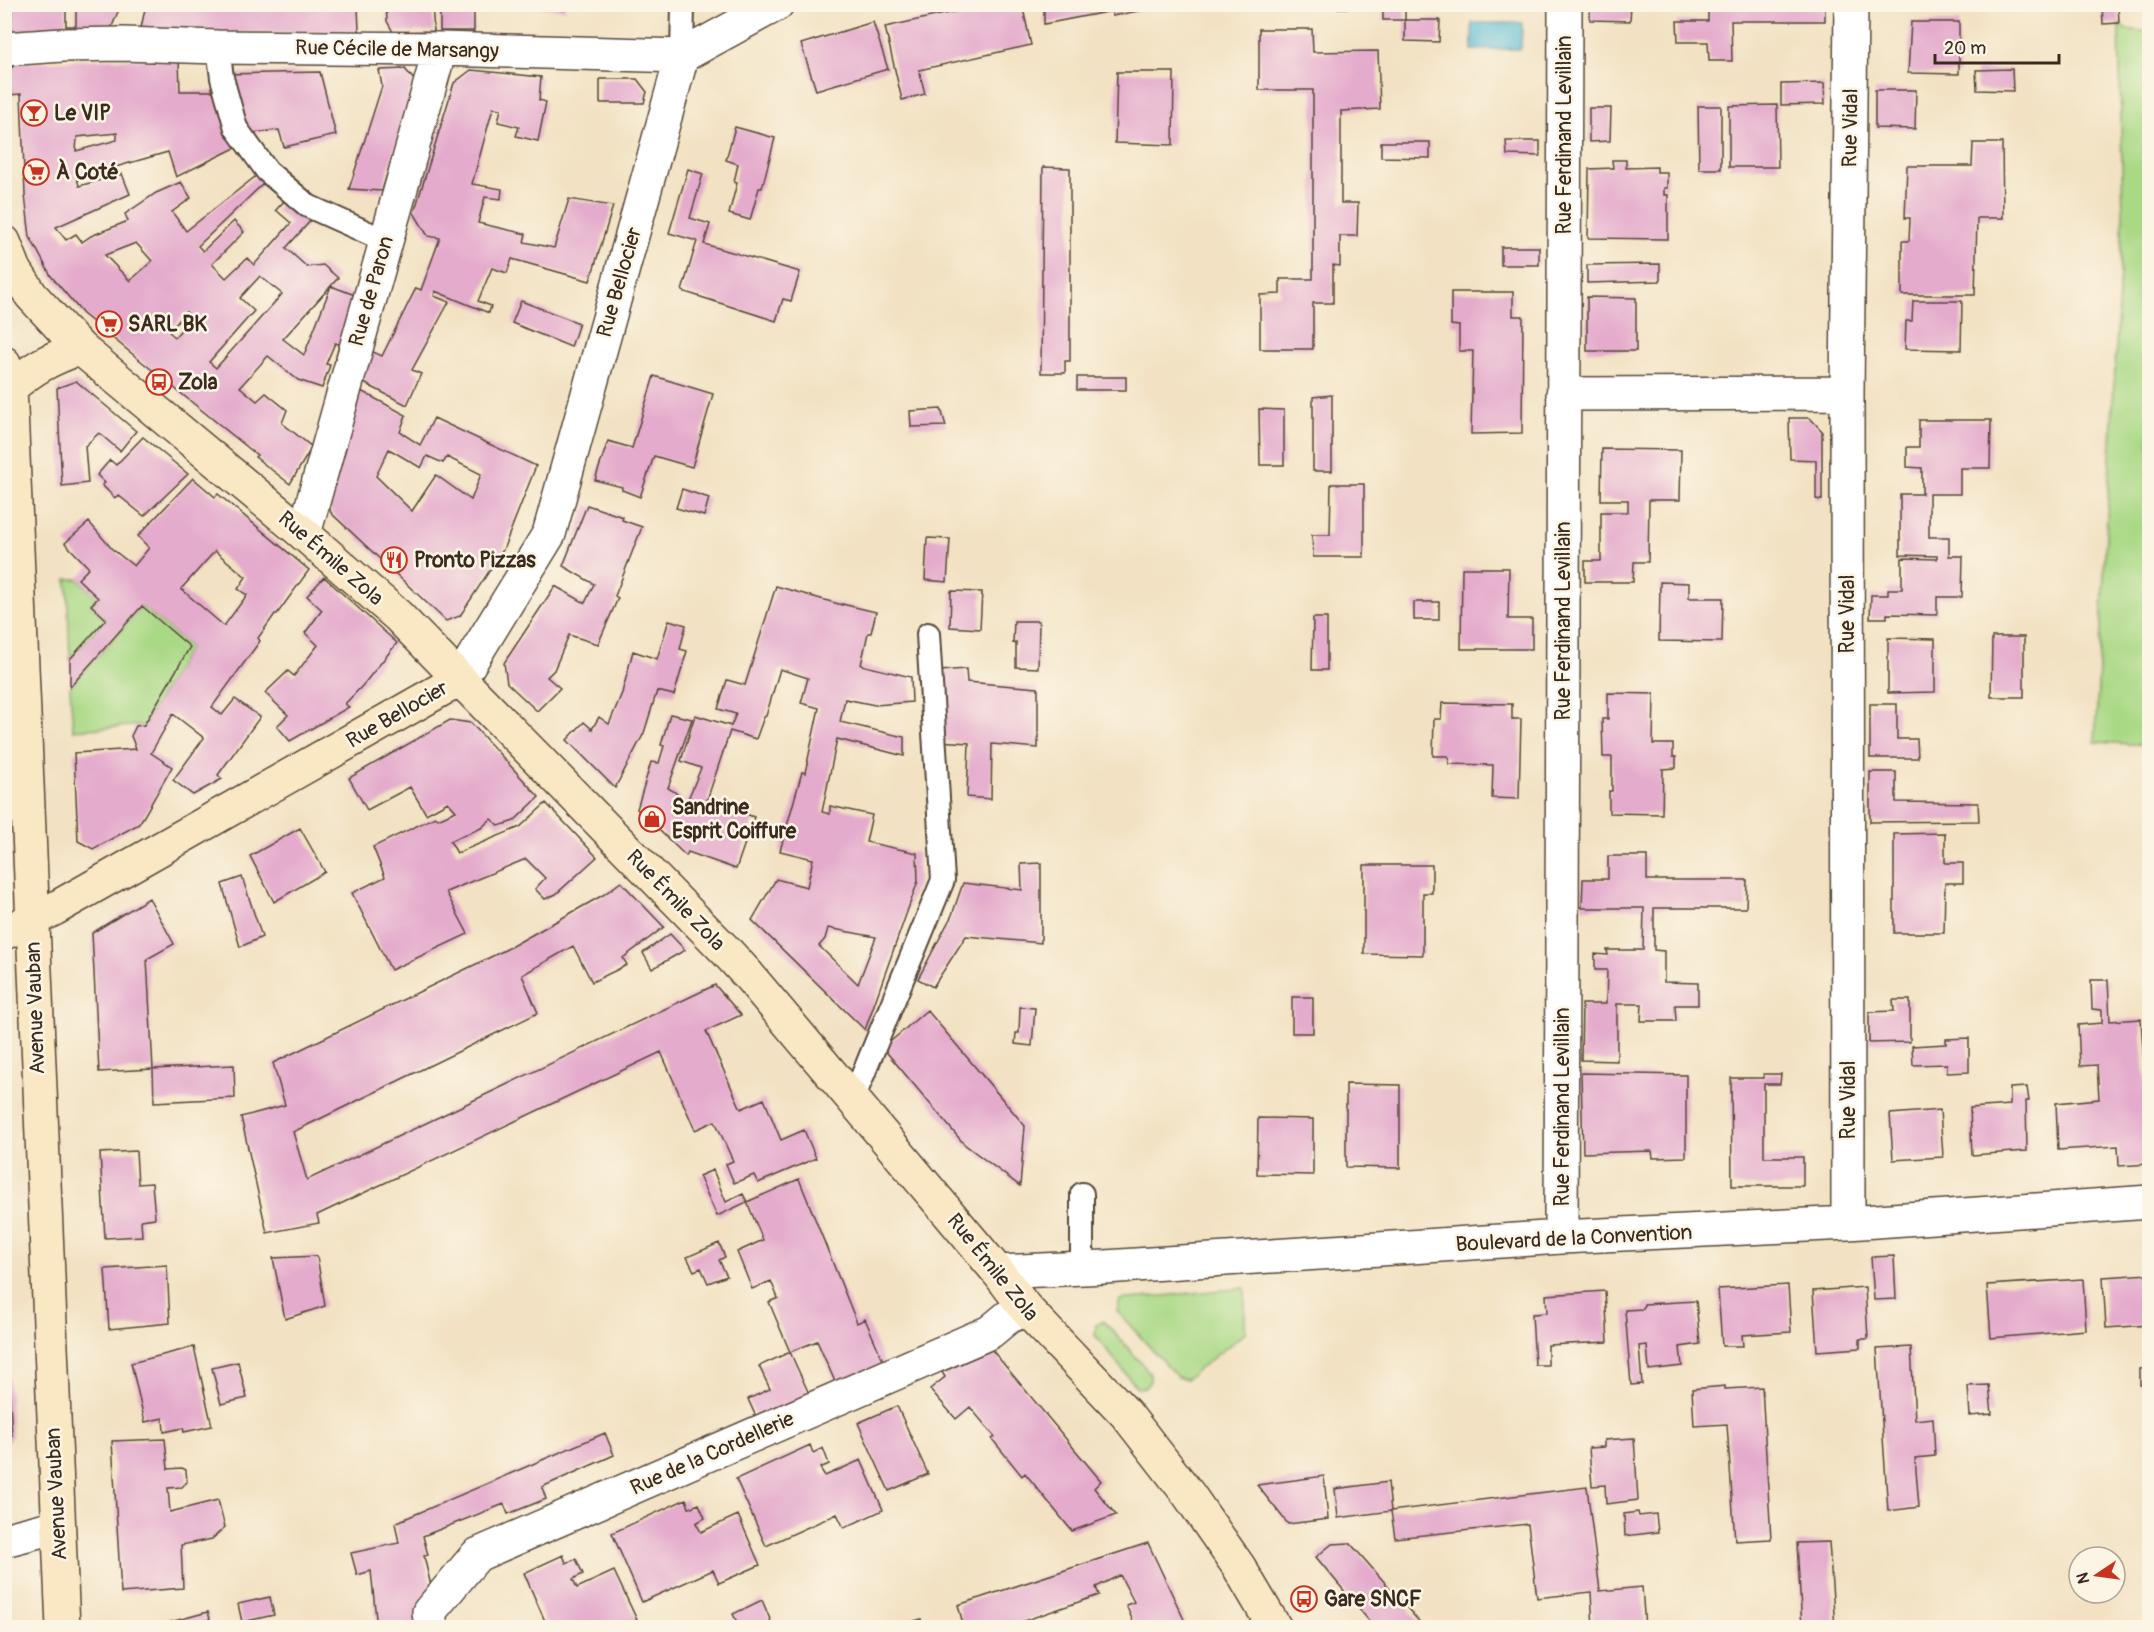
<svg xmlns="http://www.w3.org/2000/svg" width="2154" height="1632" font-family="Pangolin,sans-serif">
<rect width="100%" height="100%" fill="#fcf5e5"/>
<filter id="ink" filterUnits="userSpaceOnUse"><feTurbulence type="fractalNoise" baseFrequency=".0167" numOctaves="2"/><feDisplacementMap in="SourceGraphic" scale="12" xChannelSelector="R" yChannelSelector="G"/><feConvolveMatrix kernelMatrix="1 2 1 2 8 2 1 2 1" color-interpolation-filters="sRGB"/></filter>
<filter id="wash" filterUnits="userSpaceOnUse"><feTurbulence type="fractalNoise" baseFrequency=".008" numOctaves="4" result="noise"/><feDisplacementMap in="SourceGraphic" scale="24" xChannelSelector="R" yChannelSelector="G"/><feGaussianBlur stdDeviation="1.35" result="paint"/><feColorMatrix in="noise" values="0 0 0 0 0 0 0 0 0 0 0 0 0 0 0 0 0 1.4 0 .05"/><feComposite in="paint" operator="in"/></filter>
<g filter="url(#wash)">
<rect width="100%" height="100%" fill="#f2e2c3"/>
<path fill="#aad986" stroke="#728252" stroke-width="1.5" d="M2119,24L2125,29L2150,32L2149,745L2095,742L2123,217Z
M67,579H78L98,598L91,605L106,619L70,659Z
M142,606L190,647L144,725L73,730L70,687Z
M1245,1288V1333L1186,1379L1177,1377L1117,1311L1120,1300Z
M1104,1321L1150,1373V1381L1146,1387L1137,1388L1095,1335L1096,1324Z"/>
<path fill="#55bad3" stroke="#487278" stroke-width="1.5" d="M1472,23H1522L1521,49L1472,50Z"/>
<g id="blocks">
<path fill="#e4abcc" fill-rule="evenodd" d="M12,4H66V26H76V4H121L109,34L11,33Z
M146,4H351V7L358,6L359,32L140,33Z
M386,4H432L434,31L393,32L387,21Z
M440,4H474V31H440Z
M530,4H566L565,10L530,6Z
M990,4H1022L1031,45L919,70L925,94L902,100L885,27Z
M1044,4H1164V6L1112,16V11L1044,24Z
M1313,4H1348L1347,8H1313Z
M1383,4H1405V20H1383Z
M1590,4H1631L1630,21L1590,20Z
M1708,4H1825V21H1731L1732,61H1709L1708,42H1678L1677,21H1708Z
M2102,4H2118L2119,23L2103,24Z
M1405,20H1440L1439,42L1405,41Z
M873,22L888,69L816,90L801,44Z
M1911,22H1959V74L1908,73Z
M1259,29H1312L1313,52L1378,51L1380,109L1341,111V203H1358L1357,236H1340V266L1333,265V303H1313V349H1260V295L1280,294V279H1313V90H1259Z
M112,59L179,61L180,91H222L241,145L176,177L168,152L77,178L79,186L122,174L130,194L56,227L66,240L76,234L82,242L91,236L128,221L125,214L156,193L181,182L191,198L172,212L186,231L260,173L267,180L198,246L203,251L234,221L244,232L212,264L226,278L247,258L254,265L291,223L276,210L287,198L312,219L286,248L307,267L323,265L338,278L283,339L304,355L331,286L360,297L342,345L335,343L326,364L330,365L322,388L298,380L268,356L240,387L257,401L266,393L287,410L282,423L312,447L290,484L255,457L257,455L83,314L51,276L30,237L25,195L21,94L8,95V72L16,63ZM117,133V140L76,151L77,137ZM136,243L152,261L130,281L105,255ZM260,276L282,294L216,368L209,362L254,311L240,298ZM186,312L191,318L175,337L169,332Z
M405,69L415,81L382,191L349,189L382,86L379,70Z
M2012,69L2013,91L1977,90L1976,70Z
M471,70L541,77L539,100L546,102L538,141L516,136L519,127L498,122L501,109L493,108L472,184L502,189L501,199L485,197L478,223L526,234L524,242L554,248L569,199L613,206L590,281L512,259L507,273L492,268L478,301L491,306L489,313L435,291L434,296L449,302L412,370L421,374L407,405L362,382L371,351L382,356L416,288L421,290L440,238L428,236L414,213L454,83Z
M320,72L336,135L284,147L279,130L242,134L225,74Z
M1117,72H1174L1173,145L1115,143Z
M600,79H637L647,92L644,103H600Z
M1824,83L1825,104L1781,105V84Z
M1875,90H1916L1915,129L1875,128Z
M1777,105L1778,167H1729V106Z
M1698,106H1721V169H1699Z
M1589,108H1611L1610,141L1589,142Z
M735,127L775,138L762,188H759L750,220L729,214L737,183L734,182L738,164L726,160Z
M1506,141H1540V156L1507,155Z
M1381,142H1430V158L1381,157Z
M1973,143H2002L2003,218H1977L1975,295H1902V241H1909L1910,218H1905L1907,166H1972Z
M1612,160H1626V168L1657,167V172H1667V188H1664V195H1668V239L1588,238L1589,169L1613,168Z
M1043,167L1070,168V361H1065V373H1041Z
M688,169L703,174L690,218L710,224L704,244L800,272L791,301L783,299L776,321L682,291L697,241L669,233Z
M1501,247H1539V265H1501Z
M1660,264V281L1587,283V265Z
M1451,292H1513V316H1523L1522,433L1471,434L1473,351H1459V326L1451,325Z
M1587,297L1636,298V351H1587Z
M521,301L579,323L571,347L512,323Z
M1913,301H1962L1961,350L1905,349L1906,321H1912Z
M654,376L713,394L692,467L654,456L640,497L622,490V487L595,480L608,441L632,448Z
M1077,377H1126V390H1077Z
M76,381L136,431L120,451L99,433L85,446L88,483L62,486L57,388Z
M359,390L406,415L400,432L420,445L434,418L536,466L503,550L460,616L446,621L331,513L326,494ZM389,449L421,468L427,456L443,463L447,457L481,474L471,500L436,475L412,511L376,476Z
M1332,395V471H1313V397Z
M941,409L946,426L911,427L910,411Z
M1259,409L1284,410V465H1260Z
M1789,418H1810L1822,431V500L1816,499V460L1790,459Z
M1919,420H1991L1990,468H1960V494H1929V537H1949V556H1963L1962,597H1937V615L1887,614V618H1870L1871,595H1888V589H1902V558L1937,559V556L1900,555V494H1922V468L1907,467V447H1919Z
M143,437L188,474L144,516L118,495L115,498L102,485L105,483L97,475L110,460L116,465Z
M1602,449L1681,450L1680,500H1649L1648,562H1634L1633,582H1585V561H1601V512H1628V500H1601Z
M193,478L215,497L218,494L309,570L277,614H275L258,638L260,641L212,707L222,715L235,699L260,717L218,775L222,779L193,795L173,780L204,738L173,714L151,753L172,767L144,816L139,824L93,849L78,841L74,753L136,749L131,736L136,726L144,725L190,647L142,606L70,687V659L106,619L91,605L98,598L78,579L89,568L65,543L89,522L112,549L134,566L149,548L138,536ZM215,551L246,577L238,589L247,595L224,626L181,589Z
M1331,484H1364V557H1313L1312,535H1330Z
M682,489L709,498L704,516L676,508Z
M587,505L623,517L622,520L642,527L615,596L618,598L598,644L569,635L554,670L547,677L560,688L537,711L507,683L504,663L555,586L585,603L594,584L563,566Z
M927,538L950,539L947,582L925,580Z
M1462,568H1509L1508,619H1532V649H1461Z
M324,577L397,643L363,685L345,704L349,707L290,741L277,726L288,715L265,693L288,671L294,676L318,645L305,633L322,610L307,596Z
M1660,582L1689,583V598H1723L1722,642L1659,641Z
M776,586L842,605V604L876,612L871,633H868L861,665L911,677L912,702L875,705L845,699L840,722L904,737V756L837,739L822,812L830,814V806L872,815L866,842L917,853L918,881L865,1030L752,920L776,879L807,887L813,859L780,851L802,772L805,773L819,708L801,703L808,678L780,669L766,716L764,717L756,739L730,731L707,800L754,817L736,869L688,852L686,856L637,809L651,762L659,763L664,746L661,745L670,714L692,719L668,788L675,792L686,804L701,768L681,761L695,715L731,726L736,714L718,709L727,680L745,685ZM828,928L876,937L858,984L819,946L825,939Z
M951,591L982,592L980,629L950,627Z
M1414,602H1439V620H1414Z
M1313,618H1327V670H1312Z
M669,620L686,625L680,649L687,651L674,695L657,691L644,733L615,788L567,740L584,722L592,729L599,717L609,724L622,693L633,651L657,659Z
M1014,621H1039L1038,668L1016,667V642L1013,643Z
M1992,637H2024V697H1991Z
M1888,638L1935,639V692L1888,693Z
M966,669L967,682L1038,688V748L992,744L991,799L967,797L969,743L938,741L940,671Z
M1608,693L1654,694L1653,744H1673V757H1676V768L1663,769L1662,814L1609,813V791H1612V757H1603L1602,719H1608Z
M1442,703L1512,704V719H1521L1519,799L1492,798L1493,765L1449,764L1448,756H1433L1434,719H1441Z
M1870,704H1897V739H1917L1918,758H1870Z
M450,720L471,723L539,797L514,821L499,826L491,819L481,828L450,841L457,853L520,827L546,803L597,857L556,894L545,899L535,889L545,878L526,859L446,892L468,934L391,970L352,893L385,877L373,847L435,817L438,819L456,811L448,802L426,814L410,787L367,810L349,778Z
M1870,772H1896V802L1978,803L1979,821L1870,822Z
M300,828L325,872L274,902L250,856Z
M1945,833V863H1963V883H1945L1944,933H1894V834Z
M1608,856H1647V880H1747L1746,908H1654V950L1664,951V982L1698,983V1005H1675L1676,1021H1641L1642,1004H1617V1061L1581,1060L1582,1004H1606L1607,970H1595V954L1608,955L1607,950H1643L1644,908H1582L1583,879H1608Z
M1041,863V943L966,936L933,987L918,979L952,915L963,883L1022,890L1021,864Z
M1364,865H1432V893H1423V955L1364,954Z
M242,877L262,937L240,947L222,884Z
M621,882L664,927L623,958L627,965L592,982L573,946L522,975L538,1013L293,1132L307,1180L715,985L741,1015L706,1031L741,1109L764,1099L781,1140L804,1130L816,1158L758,1183L754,1175L734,1183L726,1164L733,1161L715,1121L695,1130L661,1052L317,1215L319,1223L267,1233L241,1117L285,1105L273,1063L505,950L603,895Z
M149,898L174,944L147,959L153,1069L99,1072L92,933Z
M670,934L685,950L652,969L643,953Z
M2091,980H2108L2110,1021L2141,1019L2148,1126H2150V1164L2119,1166L2118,1146L2058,1150L2056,1103L2099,1099L2097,1065L2080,1066L2078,1025L2102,1023V1010L2092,1009Z
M1292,997H1313V1033H1292Z
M1893,1000H1910V1042L1869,1043V1012L1894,1011Z
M1020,1007L1035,1008L1032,1046L1015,1044L1016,1033H1019Z
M927,1010L1025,1126L1020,1186L964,1144L883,1048Z
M1969,1038V1072L1947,1073V1064L1913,1065L1912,1046L1946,1044V1039Z
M234,1065L235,1098L154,1102L153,1069Z
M1581,1073L1686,1075V1157L1653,1158L1652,1151L1583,1153Z
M1764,1074H1781L1780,1084H1764V1157H1803V1186H1732L1731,1078H1764Z
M1346,1084L1400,1085V1168L1346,1167Z
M2027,1087L2029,1101H2026L2027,1151L1972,1155L1970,1108L2010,1105V1088Z
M1940,1110L1943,1157L1893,1160L1890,1114Z
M1258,1118L1313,1119V1175L1257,1174Z
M136,1151L138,1184L152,1183L155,1218L141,1220L142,1236L105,1238L100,1153Z
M713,1170L726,1202L743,1194L747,1202L717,1216L699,1176Z
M799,1179L857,1323L865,1319L885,1365L837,1386L817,1341L790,1352L769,1302L778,1298L771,1281L752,1289L737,1252L763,1240L747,1202Z
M719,1243L725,1257L719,1260L727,1276L708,1283L701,1268L694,1271L687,1257Z
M317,1256L325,1306L285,1319L273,1258Z
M1894,1256L1896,1299L1874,1300L1871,1257Z
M167,1265L170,1323L109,1329L105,1269Z
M2150,1274V1325L2106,1328L2103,1277Z
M2083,1279L2086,1330L1991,1338L1987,1285Z
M1788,1285L1791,1332L1742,1335L1743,1346H1722L1718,1289Z
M1865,1287L1868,1339H1860V1348L1817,1351L1813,1291Z
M1605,1291L1608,1342L1548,1345V1365H1535L1532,1314L1547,1313L1546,1295Z
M1696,1301L1700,1344L1680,1347L1682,1366L1649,1370L1647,1345L1639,1346L1642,1384L1631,1385L1625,1310L1643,1309L1644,1304Z
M194,1347L212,1426L184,1432L183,1428L164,1432L163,1418L145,1422L131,1363Z
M1911,1347L1915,1420L1933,1418L1935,1456L1915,1458L1919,1507L1888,1511L1877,1349Z
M992,1350L1101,1481L1094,1488L1116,1515L1072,1531L1025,1473L1022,1476L992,1439L995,1437L970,1407L956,1419L930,1389L945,1377L942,1372Z
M790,1352L811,1398L758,1421L748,1399L770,1389L759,1366Z
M238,1362L247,1398L221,1404L212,1368Z
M8,1367L12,1436L4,1446V1368Z
M2150,1368V1385H2140V1369Z
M1989,1385L1992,1414L1970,1416L1968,1386Z
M1725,1386V1389L1762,1387L1771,1539L1735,1541L1727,1424L1694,1426L1692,1389Z
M897,1406L928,1474L889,1491L858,1423Z
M605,1433L614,1455L542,1487L546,1499L508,1514L504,1504L423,1536L428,1555L424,1556L431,1586L420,1628H377L371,1571L357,1575L351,1553L399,1543L395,1523Z
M1634,1438L1638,1500L1606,1504L1605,1485L1592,1486L1589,1448L1604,1447V1440Z
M165,1439L168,1469L182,1468L186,1470L187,1482L182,1487L168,1488L170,1512L218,1500L225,1527L212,1539L181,1545L183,1588L121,1593L112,1441Z
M810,1445L813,1453L823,1448L829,1464L820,1468L825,1476L861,1460L883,1510L844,1528L837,1514L766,1546L736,1479Z
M1324,1476L1328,1519L1288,1524L1257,1485Z
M1388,1482L1391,1511L1587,1487L1600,1591L1642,1587L1645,1628H1593L1591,1592L1537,1598L1528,1524L1395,1538L1391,1511L1338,1518L1335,1489Z
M686,1499L689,1508L699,1504L705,1518L696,1523L701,1532L738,1515L760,1565L719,1583L713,1570L642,1602L612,1533Z
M1638,1512L1639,1516L1656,1514L1658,1532L1625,1536L1624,1514Z
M1829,1542L1835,1628H1802L1797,1543Z
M1148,1543L1188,1628H1136L1126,1605L1134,1602L1120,1575L1096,1587L1099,1595L1003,1628H964L958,1605Z
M1350,1543L1416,1618L1425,1628H1375L1316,1557L1332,1544Z
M563,1555L566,1563L576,1559L583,1574L573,1579L577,1588L614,1571L637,1620L620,1628H591L590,1625L585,1628H548L524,1573Z
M270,1597L274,1615L242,1622L238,1604Z
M762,1600L772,1624L765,1628H740L733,1614Z
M208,1612L210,1619L202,1621L204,1628H148Z
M921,1619L923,1628H895V1627Z"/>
</g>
</g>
<g filter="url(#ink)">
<use href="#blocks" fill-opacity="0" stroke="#564637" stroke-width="1.5"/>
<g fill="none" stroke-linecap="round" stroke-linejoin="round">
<g stroke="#564637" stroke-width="26">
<path id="lane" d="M218,47L222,78L236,128L267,171L308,206L386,241
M682,56L683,4
M853,1099L943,880L928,634
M1082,1194V1268"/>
</g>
<g stroke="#564637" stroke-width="36">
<path id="street" d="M4,49L62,45L122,44L218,47L440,49L682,56L777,4
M1563,394L1847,393
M304,534L440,49
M460,679L549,534L682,56
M1848,1223L1847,393L1851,4
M1561,1237L1565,4
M998,1272L1105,1267L1561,1237L1848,1223L2150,1202
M4,1540L58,1526
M431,1628L429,1612L477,1555L990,1332L1008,1317L1026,1309"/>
</g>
<g stroke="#564637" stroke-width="36">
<path id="secondary" d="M4,242L15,270L31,295L80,348L304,534L398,616L728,953L749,976L998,1272L1026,1309L1126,1414L1189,1495L1239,1567L1275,1628
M4,363L10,388L11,409L63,1628
M10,388C34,367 50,359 80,348
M4,933L54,909L460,679"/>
</g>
<use href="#lane" stroke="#fff" stroke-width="22"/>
<use href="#street" stroke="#fff" stroke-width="33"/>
<use href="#secondary" stroke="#fae7c3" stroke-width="33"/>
</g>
</g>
<defs>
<g id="bar-ring" transform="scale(1.35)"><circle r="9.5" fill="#fcf5e5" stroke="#c8321e" stroke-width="1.5"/><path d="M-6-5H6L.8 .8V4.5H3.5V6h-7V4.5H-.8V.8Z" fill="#c8321e"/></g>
<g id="supermarket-ring" transform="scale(1.35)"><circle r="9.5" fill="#fcf5e5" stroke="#c8321e" stroke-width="1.5"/><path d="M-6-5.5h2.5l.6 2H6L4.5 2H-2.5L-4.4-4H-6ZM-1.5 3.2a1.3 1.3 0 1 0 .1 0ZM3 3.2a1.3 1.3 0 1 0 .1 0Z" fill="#c8321e"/></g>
<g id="bus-ring" transform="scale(1.35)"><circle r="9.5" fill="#fcf5e5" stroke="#c8321e" stroke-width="1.5"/><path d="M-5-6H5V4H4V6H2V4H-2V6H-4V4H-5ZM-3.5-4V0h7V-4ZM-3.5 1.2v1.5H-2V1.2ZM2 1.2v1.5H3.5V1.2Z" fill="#c8321e"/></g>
<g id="restaurant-ring" transform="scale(1.35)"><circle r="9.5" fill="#fcf5e5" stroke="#c8321e" stroke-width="1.5"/><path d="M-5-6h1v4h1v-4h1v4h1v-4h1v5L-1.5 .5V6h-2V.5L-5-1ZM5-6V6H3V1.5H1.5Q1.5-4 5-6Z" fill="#c8321e"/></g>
<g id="shop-ring" transform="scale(1.35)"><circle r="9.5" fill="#fcf5e5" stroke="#c8321e" stroke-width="1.5"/><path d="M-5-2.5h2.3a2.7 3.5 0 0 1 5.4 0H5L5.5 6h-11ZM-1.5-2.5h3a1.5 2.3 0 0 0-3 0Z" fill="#c8321e"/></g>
</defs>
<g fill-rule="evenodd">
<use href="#bar-ring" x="34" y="113"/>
<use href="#supermarket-ring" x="36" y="172"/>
<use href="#supermarket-ring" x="109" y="324"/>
<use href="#bus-ring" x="159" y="382"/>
<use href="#restaurant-ring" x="394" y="560"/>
<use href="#shop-ring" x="652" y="819"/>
<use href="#bus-ring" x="1304" y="1599"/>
</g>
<g text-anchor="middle" stroke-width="5" stroke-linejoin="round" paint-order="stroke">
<g font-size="21" fill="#3b2a1e" stroke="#fcf5e5">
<text transform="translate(397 49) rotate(1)" y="7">Rue Cécile de Marsangy</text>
<text transform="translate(1850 128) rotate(-89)" y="7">Rue Vidal</text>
<text transform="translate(1564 135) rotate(-90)" y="7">Rue Ferdinand Levillain</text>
<text transform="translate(619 282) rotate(-74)" y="7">Rue Bellocier</text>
<text transform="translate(371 291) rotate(-74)" y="7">Rue de Paron</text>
<text transform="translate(331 558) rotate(41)" y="7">Rue Émile Zola</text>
<text transform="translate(1847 614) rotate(-90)" y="7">Rue Vidal</text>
<text transform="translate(1563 621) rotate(-90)" y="7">Rue Ferdinand Levillain</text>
<text transform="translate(397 714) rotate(-30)" y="7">Rue Bellocier</text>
<text transform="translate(676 900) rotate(46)" y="7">Rue Émile Zola</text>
<text transform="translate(35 1008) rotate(-92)" y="7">Avenue Vauban</text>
<text transform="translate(1848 1100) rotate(-90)" y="7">Rue Vidal</text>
<text transform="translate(1562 1107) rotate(-90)" y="7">Rue Ferdinand Levillain</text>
<text transform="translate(1574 1238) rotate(-3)" y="7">Boulevard de la Convention</text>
<text transform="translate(993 1267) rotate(51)" y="7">Rue Émile Zola</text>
<text transform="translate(712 1453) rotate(-24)" y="7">Rue de la Cordellerie</text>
<text transform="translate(56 1494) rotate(-93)" y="7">Avenue Vauban</text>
</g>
<g font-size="21" font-weight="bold" fill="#3b2a1e" stroke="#fcf5e5" text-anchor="start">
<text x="54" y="120">Le VIP</text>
<text x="56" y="179">À Coté</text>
<text x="128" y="331">SARL BK</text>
<text x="178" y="389">Zola</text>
<text x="414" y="567">Pronto Pizzas</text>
<text x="672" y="814">Sandrine<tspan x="672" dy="24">Esprit Coiffure</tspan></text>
<text x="1324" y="1606">Gare SNCF</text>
</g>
</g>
<rect width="2154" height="1632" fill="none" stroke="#fcf5e5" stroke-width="24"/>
<g transform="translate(2097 1575) rotate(257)"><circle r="28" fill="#fcf5e5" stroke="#afa495" stroke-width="1.5"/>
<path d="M0-4.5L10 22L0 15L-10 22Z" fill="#c8321e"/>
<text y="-9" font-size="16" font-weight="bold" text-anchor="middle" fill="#3b2a1e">N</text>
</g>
<path d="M1935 54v9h124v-9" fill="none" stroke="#3b2a1e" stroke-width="3"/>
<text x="1944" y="54" font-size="18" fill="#3b2a1e" stroke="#fcf5e5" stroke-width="4.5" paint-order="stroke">20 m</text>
</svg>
